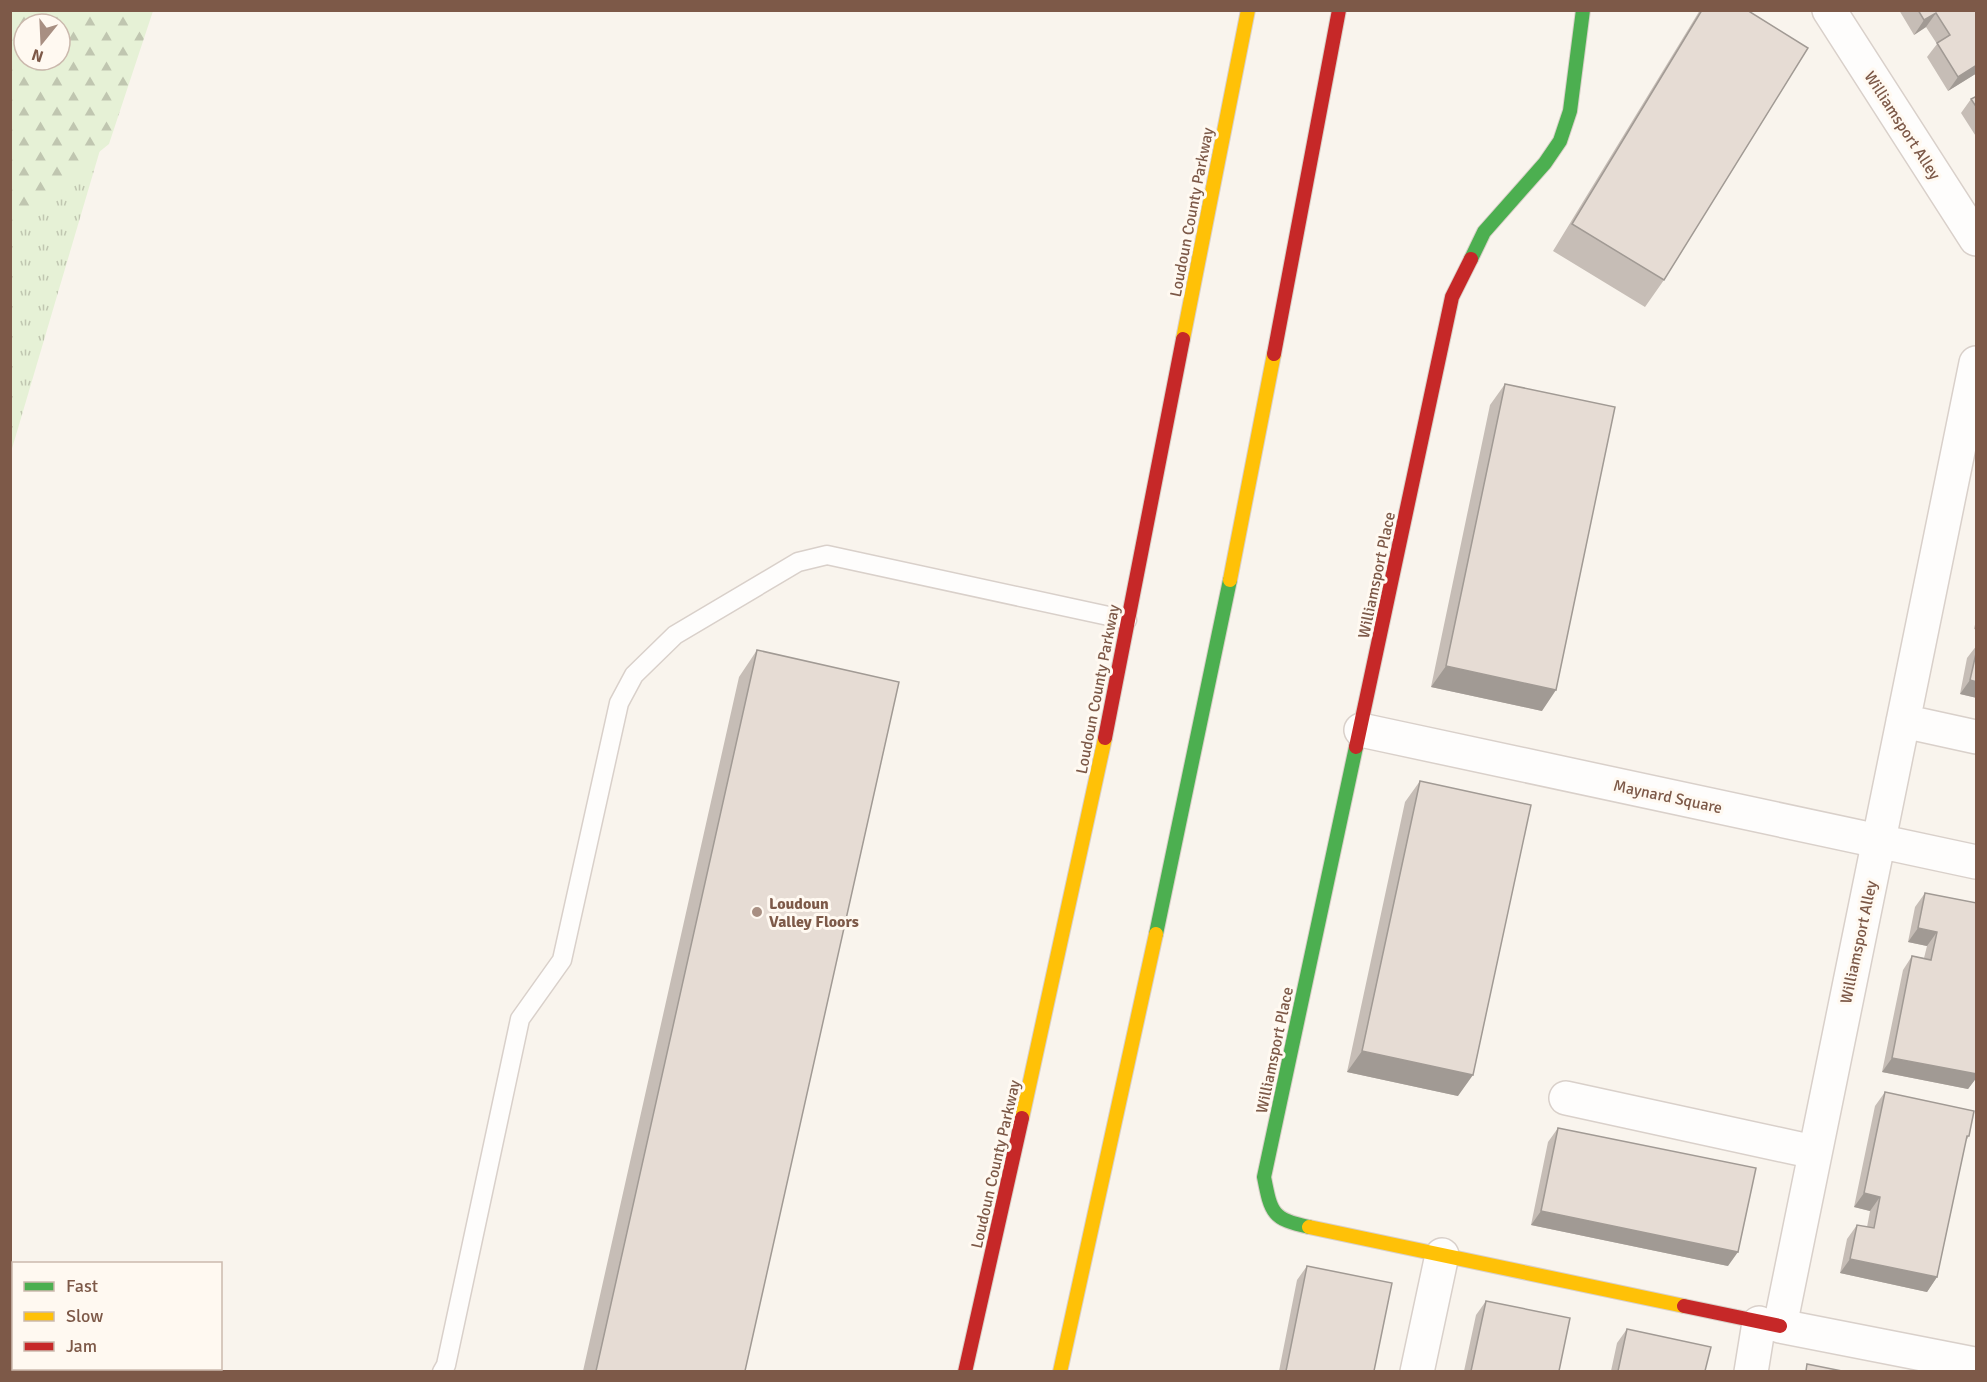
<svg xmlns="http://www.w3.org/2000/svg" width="1987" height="1382" font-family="Signika,sans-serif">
<defs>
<pattern id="grass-tufts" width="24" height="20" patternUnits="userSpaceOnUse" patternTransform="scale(1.5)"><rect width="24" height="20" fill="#e6f1d6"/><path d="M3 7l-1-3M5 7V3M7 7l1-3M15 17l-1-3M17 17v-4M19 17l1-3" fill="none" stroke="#c0c6b0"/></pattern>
<pattern id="forest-firs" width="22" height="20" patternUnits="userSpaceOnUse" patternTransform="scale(1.5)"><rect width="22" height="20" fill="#e6f1d6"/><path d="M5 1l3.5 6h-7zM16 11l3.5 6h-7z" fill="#c0c6b0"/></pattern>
</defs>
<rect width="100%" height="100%" fill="#f9f4ed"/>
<path fill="url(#grass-tufts)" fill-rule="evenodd" d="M11,11H141L11,452ZM24,24H60V60H24Z"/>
<path fill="url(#forest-firs)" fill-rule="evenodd" d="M11,10L153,11L109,144L11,223ZM24,24H60V60H24Z"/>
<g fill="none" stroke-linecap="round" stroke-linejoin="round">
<g stroke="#d9d0ca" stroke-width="21">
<path id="lane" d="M442,1372L446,1365L520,1019L562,960L619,703L634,675L675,635L798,562L827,555L1127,620"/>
</g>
<g stroke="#d9d0ca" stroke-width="36">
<path id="street" d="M1829,10L1976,239
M1903,721L1976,737
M1361,730L1976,862
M1566,1098L1814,1152
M1974,1364L1780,1326L1976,363
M1417,1372L1442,1255
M1751,1372L1759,1323"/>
</g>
<g stroke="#d9d0c9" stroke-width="16">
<path id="fast" d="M1471,259L1484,232L1545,163L1560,141L1570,111L1583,10
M1156,934L1230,580
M1309,1227C1272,1219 1271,1213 1264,1177L1356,747"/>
</g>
<g stroke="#d9d0c9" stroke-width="16">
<path id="slow" d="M1183,339L1248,10
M1230,580L1274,354
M1022,1118L1105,738
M1309,1227L1684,1306
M1060,1372L1156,934"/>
</g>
<g stroke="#d9d0c9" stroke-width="16">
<path id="jam" d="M1274,354L1339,10
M1105,738L1183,339
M1356,747L1452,297L1471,259
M1684,1306L1780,1326
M965,1372L1022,1118"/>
</g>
<use href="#lane" stroke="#fefdfc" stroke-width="18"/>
<use href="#street" stroke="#fefdfc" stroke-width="33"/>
<use href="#fast" stroke="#4caf50" stroke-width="14"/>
<use href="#slow" stroke="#ffc107" stroke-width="14"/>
<use href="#jam" stroke="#c62828" stroke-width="14"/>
</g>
<path fill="#c6bdb6" d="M1700,10H1747L1664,280L1645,307L1553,251Z
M1899,10H1977V73L1948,91L1927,57L1937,44L1926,27L1914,35Z
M1977,96V138L1961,113L1971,99Z
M1505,384L1542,711L1431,687L1490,405Z
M1977,616V630L1974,629Z
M1977,645V698L1960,694L1967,658Z
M757,650L745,1371H583L739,677Z
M1420,781L1458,1096L1347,1072L1405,802Z
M1925,893L1977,903V1077L1968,1089L1882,1072L1903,970L1912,956L1924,958L1927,946L1908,942L1915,907Z
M1885,1092L1969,1136L1966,1141L1937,1277L1927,1292L1840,1273L1847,1239L1857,1225L1867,1227L1870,1211L1854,1207L1875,1106Z
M1558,1128L1728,1266L1531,1225L1548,1142Z
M1307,1266L1374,1371H1279L1297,1280Z
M1486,1301L1559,1371H1464L1476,1315Z
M1627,1329L1705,1371H1611L1617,1343Z"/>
<path fill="#a19a94" d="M1936,13L1926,27L1914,35L1924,20Z
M1977,65V73L1948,91L1958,77Z
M1446,666L1556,690L1542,711L1431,687Z
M1970,680L1977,682V698L1960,694Z
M1918,928L1937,932L1927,946L1908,942Z
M1362,1051L1473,1075L1458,1096L1347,1072Z
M1892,1058L1977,1074V1077L1968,1089L1882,1072Z
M1864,1193L1880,1197L1870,1211L1854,1207Z
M1541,1211L1738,1252L1728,1266L1531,1225Z
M1850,1259L1937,1277L1927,1292L1840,1273Z"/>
<path fill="#e6dcd4" stroke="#a19a94" stroke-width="1.5" d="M1702,10H1747L1808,48L1664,280L1572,224Z
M1918,10H1977V65L1958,77L1937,43L1950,35L1936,13L1924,20Z
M1977,96V108L1971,99Z
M1505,384L1615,407L1556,690L1446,666Z
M1977,649V682L1970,680Z
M757,650L899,682L745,1371H596Z
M1420,781L1531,805L1473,1075L1362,1051Z
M1925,893L1977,903V1074L1892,1058L1912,956L1931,960L1937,932L1918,928Z
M1885,1092L1974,1111L1969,1136H1967L1937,1277L1850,1259L1857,1225L1874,1228L1880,1197L1864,1193Z
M1558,1128L1756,1168L1738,1252L1541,1211Z
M1307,1266L1392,1283L1374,1371H1286Z
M1486,1301L1570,1318L1559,1371H1471Z
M1627,1329L1711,1347L1705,1371H1618Z
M1807,1364L1842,1371H1806Z"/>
<circle fill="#a88f82" stroke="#fff9f1" stroke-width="2" cx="757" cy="912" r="6"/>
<g text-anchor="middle" stroke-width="6" stroke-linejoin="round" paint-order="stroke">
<g font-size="16" fill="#7d5948" stroke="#fff9f1">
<text transform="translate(1903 125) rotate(57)" y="6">Williamsport Alley</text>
<text transform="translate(1191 212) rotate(-79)" y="6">Loudoun County Parkway</text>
<text transform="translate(1376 575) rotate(-78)" y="6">Williamsport Place</text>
<text transform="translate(1097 689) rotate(-79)" y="6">Loudoun County Parkway</text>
<text transform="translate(1668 796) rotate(12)" y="6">Maynard Square</text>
<text transform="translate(1858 942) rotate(-78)" y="6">Williamsport Alley</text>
<text transform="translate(1274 1050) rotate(-78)" y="6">Williamsport Place</text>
<text transform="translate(995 1164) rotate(-77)" y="6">Loudoun County Parkway</text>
</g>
<g font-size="16" font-weight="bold" fill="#7d5948" stroke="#fff9f1" text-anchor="start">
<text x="769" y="909">Loudoun<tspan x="769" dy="18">Valley Floors</tspan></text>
</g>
</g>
<rect width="1987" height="1382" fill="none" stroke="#7d5948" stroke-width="24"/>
<rect x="12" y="1262" width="210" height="108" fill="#fff9f1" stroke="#cbb9ad" stroke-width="1.5"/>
<rect x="24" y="1282" width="30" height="9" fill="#4caf50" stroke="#cbb9ad" stroke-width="1.5"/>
<text x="66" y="1292" font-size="18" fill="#7d5948">Fast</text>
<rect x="24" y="1312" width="30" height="9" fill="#ffc107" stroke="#cbb9ad" stroke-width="1.5"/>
<text x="66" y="1322" font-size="18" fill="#7d5948">Slow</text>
<rect x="24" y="1342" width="30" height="9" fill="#c62828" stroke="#cbb9ad" stroke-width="1.5"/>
<text x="66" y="1352" font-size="18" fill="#7d5948">Jam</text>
<g transform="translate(42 42) rotate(198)"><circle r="28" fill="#fff9f1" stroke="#cbb9ad" stroke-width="1.5"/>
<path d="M0-4.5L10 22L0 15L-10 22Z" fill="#a88f82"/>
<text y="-9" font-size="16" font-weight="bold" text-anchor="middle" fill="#7d5948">N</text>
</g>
</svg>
